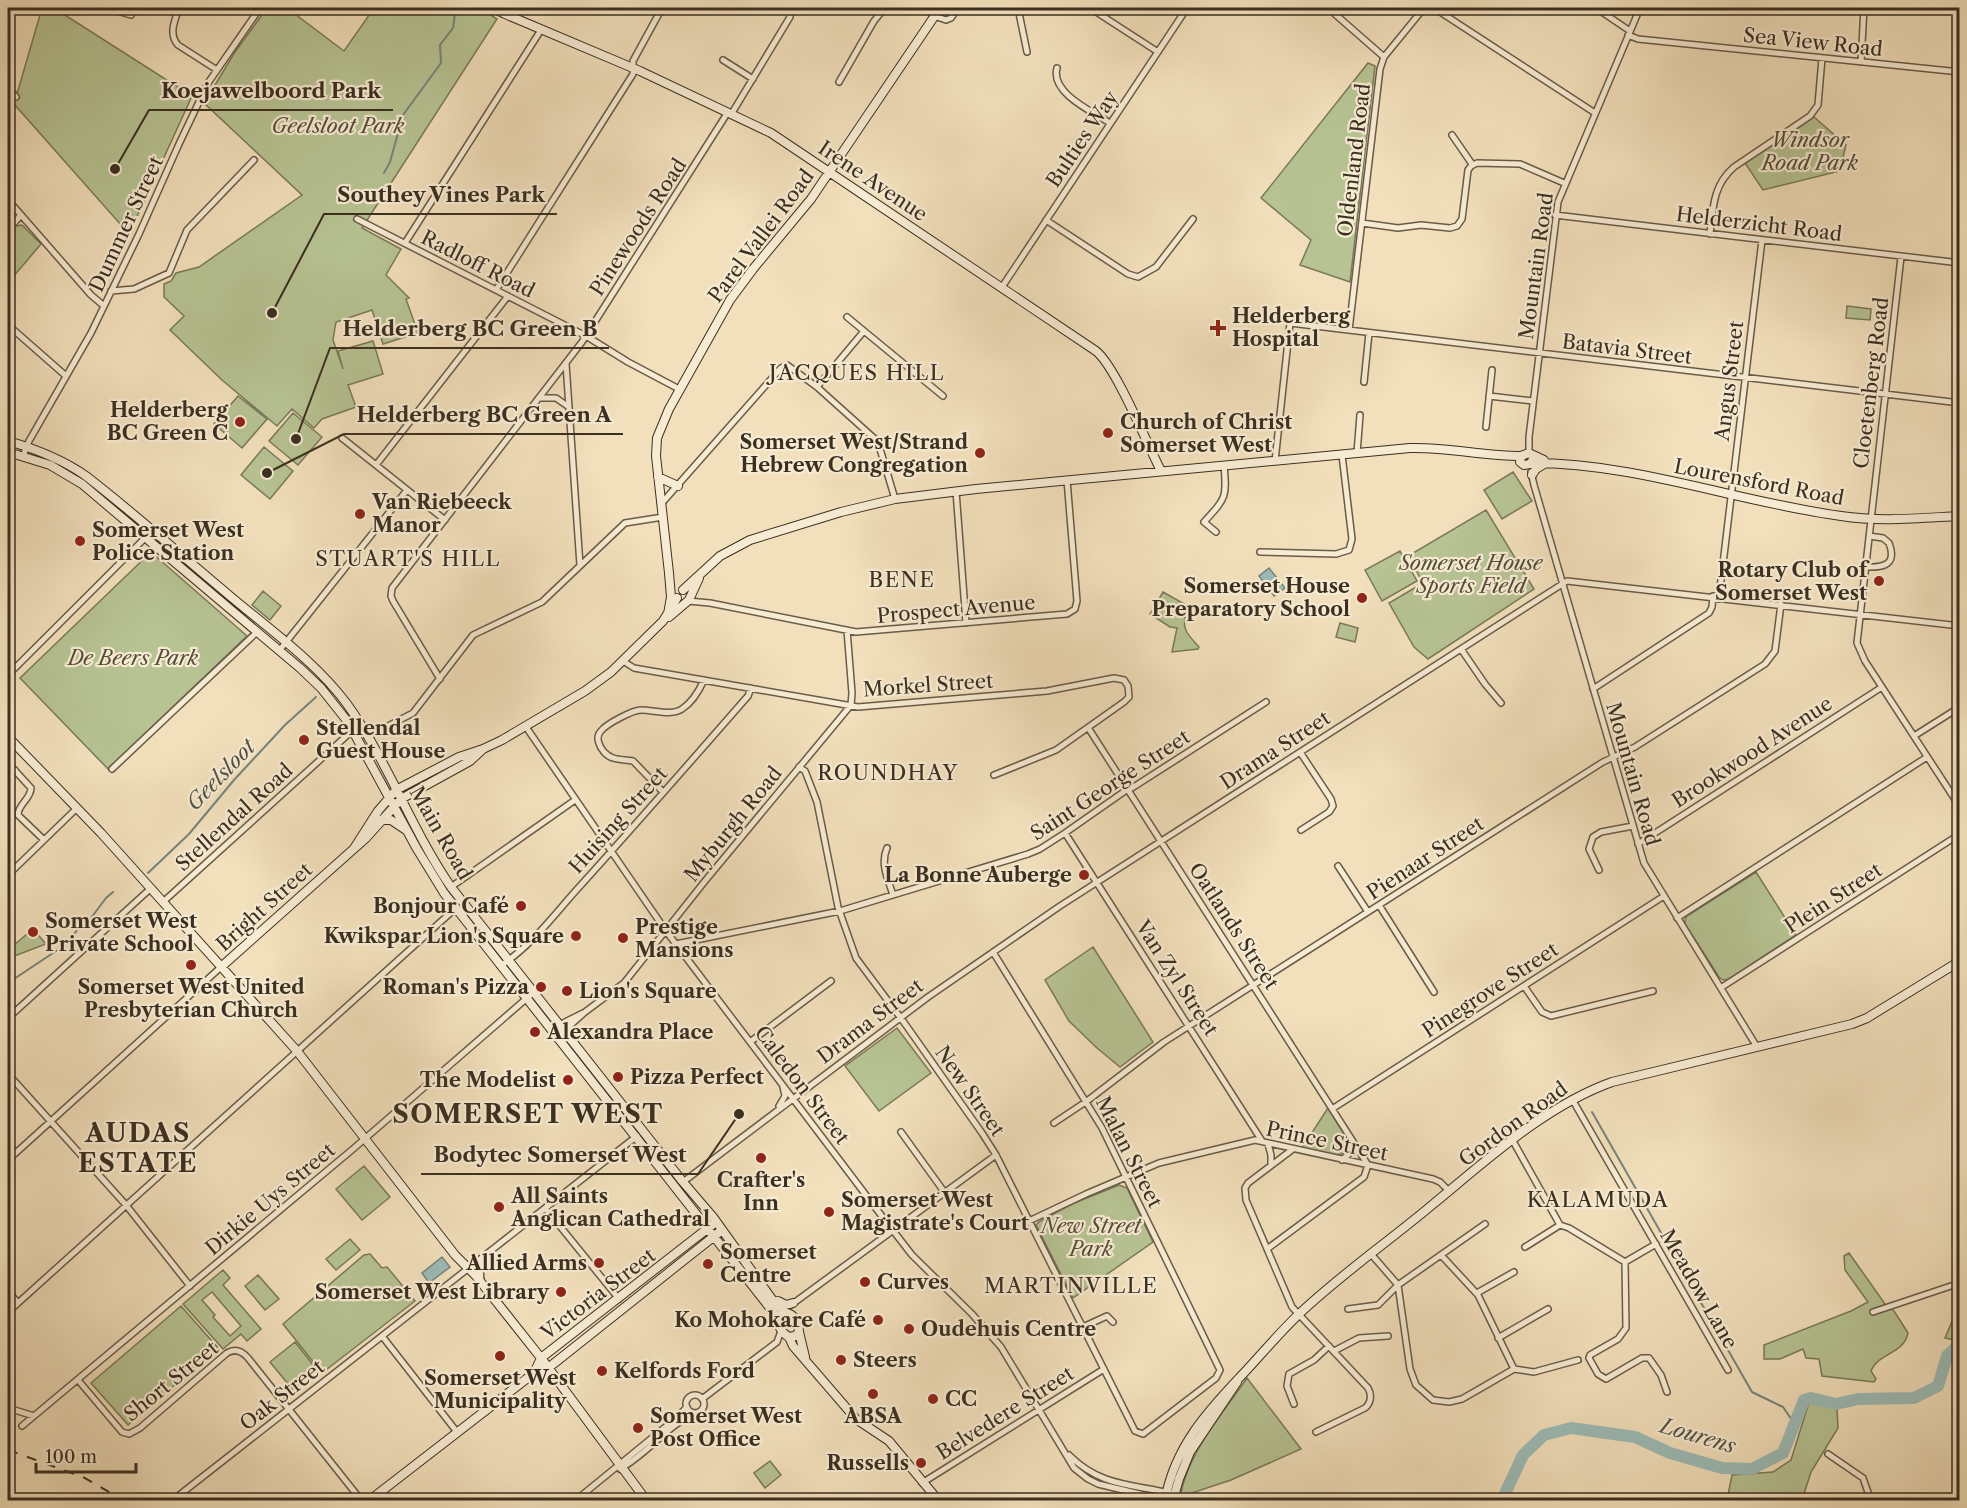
<svg xmlns="http://www.w3.org/2000/svg" width="1967" height="1508" font-family="'Libre Caslon Text',serif">
<rect width="100%" height="100%" fill="#f2e0bc"/>
<filter id="stains"><feTurbulence type="fractalNoise" baseFrequency=".00333" numOctaves="4"/><feColorMatrix values="0 0 0 0 .2 0 0 0 0 .09 0 0 0 0 .02 0 0 0 .5 -.17"/></filter>
<radialGradient id="worn" r=".72"><stop offset=".6" stop-color="#630" stop-opacity="0"/><stop offset="1" stop-color="#630" stop-opacity=".3"/></radialGradient>
<path fill="#b7c393" stroke="#79795a" stroke-width="1.5" fill-rule="evenodd" d="M42,8H54L192,96L129,234L14,104Z
M267,8H287L344,51L374,8H480L497,19L362,228L401,249L386,275L409,298L406,299L418,333L383,344L372,310L336,322L333,340L343,369L338,351L373,341L383,374L348,385L356,407L322,419L314,428L292,409L277,426L222,380L170,330L184,316L164,297V284L171,281L176,273L199,267L302,195L204,103L235,52Z
M1368,63L1375,66L1350,282L1300,265L1311,240L1261,198Z
M1814,117L1846,145L1840,171L1763,190L1745,163Z
M22,225L41,244L13,277L8,272V236L16,226Z
M1847,306L1871,309L1870,320L1846,318Z
M238,396L267,419L242,448L214,424Z
M293,413L322,437L298,465L269,441Z
M264,447L293,471L270,499L241,475Z
M1513,472L1532,501L1502,519L1484,490Z
M1486,510L1534,589L1428,659L1414,647L1389,603L1423,583L1408,556Z
M1400,551L1417,581L1382,601L1365,570Z
M151,552L247,636L108,769L20,678Z
M263,591L281,606L270,620L252,605Z
M1163,592L1188,606C1181,628 1184,631 1199,647L1198,649L1172,652L1177,628L1170,627L1150,614Z
M1340,623L1358,628L1355,642L1336,637Z
M1756,872L1796,935L1729,979L1723,980L1719,977L1685,924V919L1687,916Z
M33,929L46,944L9,958L8,955V947L12,943L14,945Z
M1093,947L1153,1042L1120,1067L1097,1048L1069,1021L1045,980Z
M897,1028L931,1073L879,1111L845,1066Z
M1328,1108L1348,1140L1347,1151C1336,1160 1315,1151 1302,1148Z
M364,1166L390,1197L362,1220L336,1189Z
M1119,1185L1127,1188L1153,1242L1073,1298L1036,1225L1040,1221L1072,1204Z
M350,1239L360,1250L336,1270L326,1259Z
M1849,1253L1885,1304L1894,1311L1908,1333C1904,1354 1878,1353 1871,1371L1876,1379L1874,1382L1822,1376L1819,1359L1806,1358L1803,1349L1780,1359H1764V1345L1851,1311L1868,1302L1845,1270L1844,1256Z
M370,1254L382,1268L387,1267L415,1301L322,1373L283,1324L364,1255Z
M223,1270L230,1278L223,1285L261,1329L247,1341L241,1334L223,1349L183,1304ZM212,1292L241,1326L230,1336L213,1317L215,1315L202,1300Z
M258,1275L279,1299L265,1310L245,1286Z
M181,1306L218,1348L128,1425L91,1383Z
M1959,1316V1341L1945,1338L1953,1319Z
M295,1342L318,1371L293,1390L270,1362Z
M1247,1378L1301,1449L1231,1480L1180,1497C1188,1452 1222,1415 1247,1378Z
M1809,1402L1824,1404L1837,1409L1838,1428L1811,1472L1802,1500H1727L1732,1475L1773,1472L1791,1460Z
M770,1461L781,1475L765,1488L754,1473Z"/>
<path fill="#9cbcb7" stroke="#75847b" stroke-width="1.5" d="M1269,568L1285,588L1274,596L1259,576Z
M442,1257L450,1267L429,1283L422,1273Z"/>
<g fill="none" stroke-linecap="round" stroke-linejoin="round">
<path stroke="#75847b" stroke-width="2" d="M384,173L390,162L403,115L441,63L440,45L453,28L455,13L461,8
M148,873L189,834L234,780L285,725L316,697
M8,983L59,949L72,937L79,927L91,918L106,898L113,892
M1592,1112L1752,1392L1783,1407L1796,1426"/>
<path stroke="#9cbcb7" stroke-width="12" d="M1502,1500L1523,1455L1544,1435L1571,1428L1635,1437L1670,1453L1722,1468L1752,1469L1783,1453L1804,1400L1811,1398L1836,1404L1858,1399L1914,1398L1938,1386L1947,1356L1960,1344"/>
<g stroke="#695b47" stroke-width="8">
<path id="street" d="M107,8L131,15
M179,8C175,20 168,34 178,45L217,70
M924,8L934,16L946,20L951,18L958,8
M973,8H980
M1018,8L1027,52
M1090,8L1158,52
M1328,8L1384,57
M1434,8L1595,113
M1596,8L1630,31
M8,31L10,34
M1628,35L1638,39L1960,72
M723,60L753,79
M1861,62L1864,8
M1057,68C1050,93 1093,112 1110,123
M839,82L874,21L885,8
M8,87L16,97
M732,113L790,17V8
M1452,135L1472,164
M8,200L91,295L104,306
M1555,215L1960,263
M357,219L586,336L628,362L679,389
M1046,220L1128,274L1138,277L1156,267L1193,219
M1362,223L1398,228L1421,225L1450,228L1457,226L1462,219L1468,170L1471,166L1477,163L1520,164L1564,183
M8,230L21,215
M1710,234C1713,208 1713,185 1734,167L1810,116L1818,105L1822,58
M405,243L541,30
M1901,257L1857,643L1865,661L1960,807
M1002,287L1187,8
M496,290L633,74V61L662,8
M111,291L134,289L169,273L187,230L254,160
M847,317L943,396
M8,325L66,376
M1349,330L1380,69L1384,57L1424,8
M566,364L580,565
M1364,382L1369,333
M817,387L864,331
M1489,396L1533,401
M539,398H556L569,407
M1486,427L1492,370
M342,438L445,520
M1357,453L1360,415
M1529,453V437L1558,202L1640,8
M23,456L29,441L91,333L139,234L179,144L208,83L260,8
M1275,461L1290,323L1960,403
M376,465L508,296
M1531,472L1534,485L1644,863L1757,1047
M956,491L966,623
M661,504L781,368L787,365L817,387L875,439L880,449L895,499
M1216,532L1204,522C1226,498 1227,498 1224,465
M1260,552L1336,554L1349,550L1352,539L1342,455
M1865,567C1885,568 1897,564 1889,543L1883,538L1869,536
M1719,597L1762,240
M688,601L710,603L856,632L1067,614L1075,609L1077,601L1067,480
M1461,649L1485,684L1501,703
M279,651L407,490
M623,661L634,668L858,707L1047,691L1114,678L1124,680L1128,686L1129,697L1124,702L1056,750L994,775
M8,675L152,531
M440,679L393,601L391,596L392,588L582,342L728,112
M1593,689L1709,613L1712,607L1713,596
M526,727L666,931L881,1215L912,1255L972,1314L1001,1347L1074,1468L1088,1479L1098,1484L1165,1500
M1089,729L1368,1165L1364,1177L1267,1249
M1914,736L1960,707
M367,737L413,713L473,635L542,602L625,523L663,517
M1300,752L1331,799L1333,806L1329,812L1301,830
M8,763L31,788C31,799 18,804 18,815L44,840
M799,767L805,771L817,802L838,907L856,958L903,1021L982,1133L996,1155L1135,1431L1143,1434L1216,1378L1220,1370L1102,1128L993,952
M112,769L257,632
M8,777L15,770
M663,792L633,761C622,759 612,761 604,752C599,746 595,737 601,731C606,724 633,710 641,710C654,710 672,716 682,709C693,702 699,691 704,680
M1065,833L1262,1141
M1638,844L1882,687
M887,848C880,864 888,879 893,895
M1338,866L1368,912
M1599,870L1589,849L1593,837L1601,832L1633,826
M8,875L77,808
M451,887L575,800
M163,902L353,730
M1379,905L1434,992
M1677,918L1927,757
M676,944L840,911L1028,854L1040,849L1065,833L1125,791L1132,788L1266,702
M500,966C532,946 556,912 581,885C637,823 693,759 748,696L751,688
M1524,986L1542,1012L1551,1016L1653,991
M1722,987L1960,834
M8,1018L150,889
M552,1032L565,1022L583,1013
M556,1038L585,1012L624,983L705,881L851,705L852,693L847,630
M750,1042L831,981
M8,1074L126,1205L190,1286
M1572,1099L1728,1370
M779,1106L785,1096L783,1087
M1332,1109L1664,896
M1054,1123L1087,1101L1164,1042L1603,762L1635,747L1765,664L1775,651L1781,604
M901,1132L945,1193
M1513,1141L1560,1225L1569,1228L1625,1262
M1268,1144L1271,1155V1165
M1293,1149L1248,1183L1245,1188L1246,1200L1292,1307L1368,1388C1372,1395 1371,1403 1365,1408L1316,1432
M8,1160L221,967
M1342,1160L1350,1153L1352,1141
M683,1182L928,997L1060,906L1567,581L1960,626
M546,1209L619,1299
M1029,1221L1086,1194L1159,1163L1255,1140L1433,1179L1440,1182L1449,1191
M1525,1247L1560,1225
M1371,1254L1398,1285L1410,1369L1416,1385L1433,1400L1449,1402L1462,1399L1514,1369L1534,1372L1578,1360
M1441,1255L1478,1295L1514,1369
M1625,1262L1626,1328L1618,1339L1590,1355L1589,1358L1598,1374L1606,1379L1642,1358H1649L1661,1375L1667,1392
M1625,1262L1656,1244
M481,1281L480,1267L484,1258
M8,1291L18,1303
M1477,1293L1514,1272
M791,1305L996,1155
M1348,1309L1378,1305L1398,1285L1485,1224
M8,1312L457,907
M1873,1312L1960,1283
M1083,1327L1107,1316L1113,1322
M382,1336L457,1432
M1498,1338L1548,1309
M1334,1351L1359,1338L1388,1336
M78,1380L122,1432L129,1434L140,1428L227,1353C235,1348 242,1351 248,1358L361,1500
M686 1404a9 9 0 1 1 18 0a9 9 0 1 1-18 0Z
M702,1399L777,1342L781,1331
M1294,1404L1287,1386L1289,1374L1314,1360L1329,1346
M8,1408L34,1416
M22,1426L353,1149L534,992
M1828,1454L1863,1478L1870,1498
M1069,1455C1100,1486 1130,1484 1170,1493
M620,1469C647,1454 667,1426 695,1413
M922,1483L1104,1369
M173,1500L637,1136
M576,1500L674,1420L687,1407
M1582,1500L1584,1498
M1862,1500L1879,1497L1887,1500"/>
</g>
<g stroke="#3b2f20" stroke-width="10">
<path id="secondary" d="M493,8L505,14L640,71L771,133L1096,351C1116,367 1147,444 1161,471
M8,441C36,449 62,459 86,476C135,514 182,556 230,596C269,629 316,662 347,704C388,761 411,829 451,887L683,1182L713,1217L774,1302L784,1313
M8,452L50,465L82,484L300,668L321,688L348,722L417,849L444,893L770,1308C778,1318 778,1332 789,1337
M1521,456L1529,453L1544,460
M1521,456L1520,462L1524,465L1530,464L1532,461
M1532,463C1637,463 1738,502 1841,516C1880,522 1920,518 1960,516
M1532,475L1536,469L1544,464
M658,477L678,486
M683,590L720,556L750,540L841,512L895,499L976,489L1410,448C1447,447 1484,456 1521,456
M668,614L671,597L669,573L656,456L657,438L669,409L730,300L753,269L811,199L940,8
M669,617L689,600L699,578
M8,737L101,833L297,1051L455,1255L476,1276L541,1358L646,1500
M380,820H391L406,830
M355,847L378,811L396,790L459,757L483,749L502,740L585,691L611,672L663,621L677,598
M221,967L366,838L401,799L470,761L483,749
M778,1301L786,1305L793,1303
M780,1315C791,1308 799,1321 799,1332L795,1336L789,1337
M799,1332L805,1357
M789,1337L793,1346L856,1419L889,1441L938,1500
M534,1373L541,1358L716,1222
M370,1500L534,1373L548,1368L557,1361L722,1230
M1165,1500C1175,1447 1206,1413 1242,1375C1261,1355 1278,1334 1298,1315C1340,1275 1388,1242 1432,1205C1487,1160 1545,1106 1612,1082L1852,1024L1867,1018L1960,961
M1173,1500L1179,1479L1190,1452L1237,1382"/>
</g>
<use href="#street" stroke="#f7ebd3" stroke-width="5"/>
<use href="#secondary" stroke="#f7ebd3" stroke-width="8"/>
<path stroke="#3b2f20" stroke-width="2" stroke-dasharray="10 10" stroke-linecap="butt" d="M8,1450L83,1477L123,1500"/>
</g>
<g fill="#8f2418" stroke="#f7ebd3" stroke-width="2">
<path d="M1215 319h6v6h6v6h-6v6h-6v-6h-6v-6h6z"/>
<circle cx="240" cy="422" r="6"/>
<circle cx="1108" cy="433" r="6"/>
<circle cx="980" cy="453" r="6"/>
<circle cx="360" cy="514" r="6"/>
<circle cx="80" cy="541" r="6"/>
<circle cx="1879" cy="581" r="6"/>
<circle cx="1362" cy="598" r="6"/>
<circle cx="304" cy="740" r="6"/>
<circle cx="1084" cy="875" r="6"/>
<circle cx="521" cy="906" r="6"/>
<circle cx="33" cy="932" r="6"/>
<circle cx="576" cy="936" r="6"/>
<circle cx="623" cy="938" r="6"/>
<circle cx="191" cy="965" r="6"/>
<circle cx="541" cy="987" r="6"/>
<circle cx="567" cy="991" r="6"/>
<circle cx="535" cy="1032" r="6"/>
<circle cx="618" cy="1077" r="6"/>
<circle cx="568" cy="1080" r="6"/>
<circle cx="761" cy="1158" r="6"/>
<circle cx="499" cy="1207" r="6"/>
<circle cx="829" cy="1212" r="6"/>
<circle cx="599" cy="1263" r="6"/>
<circle cx="708" cy="1264" r="6"/>
<circle cx="865" cy="1282" r="6"/>
<circle cx="561" cy="1292" r="6"/>
<circle cx="878" cy="1320" r="6"/>
<circle cx="909" cy="1329" r="6"/>
<circle cx="500" cy="1356" r="6"/>
<circle cx="841" cy="1360" r="6"/>
<circle cx="602" cy="1371" r="6"/>
<circle cx="873" cy="1394" r="6"/>
<circle cx="933" cy="1399" r="6"/>
<circle cx="638" cy="1428" r="6"/>
<circle cx="921" cy="1463" r="6"/>
</g>
<g text-anchor="middle" stroke-width="4.5" stroke-linejoin="round" paint-order="stroke">
<g font-size="20" fill="#3b2f20" stroke="#f7ebd3">
<text transform="translate(1813 42) rotate(6)" y="7">Sea View Road</text>
<text transform="translate(1082 139) rotate(-56)" y="7">Bulties Way</text>
<text transform="translate(1354 160) rotate(-83)" y="7">Oldenland Road</text>
<text transform="translate(873 181) rotate(34)" y="7">Irene Avenue</text>
<text transform="translate(126 224) rotate(-65)" y="7">Dummer Street</text>
<text transform="translate(1759 224) rotate(7)" y="7">Helderzicht Road</text>
<text transform="translate(638 227) rotate(-57)" y="7">Pinewoods Road</text>
<text transform="translate(761 236) rotate(-53)" y="7">Parel Vallei Road</text>
<text transform="translate(478 264) rotate(27)" y="7">Radloff Road</text>
<text transform="translate(1536 266) rotate(-82)" y="7">Mountain Road</text>
<text transform="translate(1627 349) rotate(7)" y="7">Batavia Street</text>
<text transform="translate(1729 381) rotate(-83)" y="7">Angus Street</text>
<text transform="translate(1871 383) rotate(-83)" y="7">Cloetenberg Road</text>
<text transform="translate(1759 482) rotate(11)" y="7">Lourensford Road</text>
<text transform="translate(956 609) rotate(-5)" y="7">Prospect Avenue</text>
<text transform="translate(928 685) rotate(-4)" y="7">Morkel Street</text>
<text transform="translate(1275 750) rotate(-33)" y="7">Drama Street</text>
<text transform="translate(1752 752) rotate(-33)" y="7">Brookwood Avenue</text>
<text transform="translate(1633 774) rotate(74)" y="7">Mountain Road</text>
<text transform="translate(1110 785) rotate(-33)" y="7">Saint George Street</text>
<text transform="translate(234 817) rotate(-42)" y="7">Stellendal Road</text>
<text transform="translate(618 820) rotate(-48)" y="7">Huising Street</text>
<text transform="translate(733 824) rotate(-51)" y="7">Myburgh Road</text>
<text transform="translate(441 833) rotate(60)" y="7">Main Road</text>
<text transform="translate(1425 858) rotate(-33)" y="7">Pienaar Street</text>
<text transform="translate(1833 898) rotate(-33)" y="7">Plein Street</text>
<text transform="translate(264 907) rotate(-42)" y="7">Bright Street</text>
<text transform="translate(1234 926) rotate(57)" y="7">Oatlands Street</text>
<text transform="translate(1177 978) rotate(57)" y="7">Van Zyl Street</text>
<text transform="translate(1490 990) rotate(-33)" y="7">Pinegrove Street</text>
<text transform="translate(870 1021) rotate(-37)" y="7">Drama Street</text>
<text transform="translate(802 1085) rotate(53)" y="7">Caledon Street</text>
<text transform="translate(970 1091) rotate(55)" y="7">New Street</text>
<text transform="translate(1513 1124) rotate(-36)" y="7">Gordon Road</text>
<text transform="translate(1327 1141) rotate(12)" y="7">Prince Street</text>
<text transform="translate(1129 1152) rotate(63)" y="7">Malan Street</text>
<text transform="translate(270 1199) rotate(-40)" y="7">Dirkie Uys Street</text>
<text transform="translate(1699 1289) rotate(60)" y="7">Meadow Lane</text>
<text transform="translate(598 1294) rotate(-37)" y="7">Victoria Street</text>
<text transform="translate(171 1381) rotate(-39)" y="7">Short Street</text>
<text transform="translate(282 1395) rotate(-38)" y="7">Oak Street</text>
<text transform="translate(1005 1413) rotate(-32)" y="7">Belvedere Street</text>
</g>
<g font-size="20" font-style="italic" fill="#544d37" stroke="#f7ebd3">
<text x="338" y="133">Geelsloot Park</text>
<text x="1810" y="147">Windsor<tspan x="1810" dy="23">Road Park</tspan></text>
<text x="1471" y="570">Somerset House<tspan x="1471" dy="23">Sports Field</tspan></text>
<text x="133" y="665">De Beers Park</text>
<text x="1091" y="1233">New Street<tspan x="1091" dy="23">Park</tspan></text>
</g>
<g font-size="20" font-weight="bold" fill="#3b2f20" stroke="#f7ebd3" text-anchor="start">
<text x="1232" y="323">Helderberg<tspan x="1232" dy="23">Hospital</tspan></text>
<text x="228" y="417" text-anchor="end">Helderberg<tspan x="228" dy="23">BC Green C</tspan></text>
<text x="1120" y="429">Church of Christ<tspan x="1120" dy="23">Somerset West</tspan></text>
<text x="968" y="449" text-anchor="end">Somerset West/Strand<tspan x="968" dy="23">Hebrew Congregation</tspan></text>
<text x="372" y="509">Van Riebeeck<tspan x="372" dy="23">Manor</tspan></text>
<text x="92" y="537">Somerset West<tspan x="92" dy="23">Police Station</tspan></text>
<text x="1867" y="577" text-anchor="end">Rotary Club of<tspan x="1867" dy="23">Somerset West</tspan></text>
<text x="1350" y="593" text-anchor="end">Somerset House<tspan x="1350" dy="23">Preparatory School</tspan></text>
<text x="316" y="735">Stellendal<tspan x="316" dy="23">Guest House</tspan></text>
<text x="1072" y="882" text-anchor="end">La Bonne Auberge</text>
<text x="509" y="913" text-anchor="end">Bonjour Café</text>
<text x="45" y="928">Somerset West<tspan x="45" dy="23">Private School</tspan></text>
<text x="635" y="934">Prestige<tspan x="635" dy="23">Mansions</tspan></text>
<text x="564" y="943" text-anchor="end">Kwikspar Lion's Square</text>
<text x="191" y="994" text-anchor="middle">Somerset West United<tspan x="191" dy="23">Presbyterian Church</tspan></text>
<text x="529" y="994" text-anchor="end">Roman's Pizza</text>
<text x="579" y="998">Lion's Square</text>
<text x="547" y="1039">Alexandra Place</text>
<text x="630" y="1084">Pizza Perfect</text>
<text x="556" y="1087" text-anchor="end">The Modelist</text>
<text x="761" y="1187" text-anchor="middle">Crafter's<tspan x="761" dy="23">Inn</tspan></text>
<text x="511" y="1203">All Saints<tspan x="511" dy="23">Anglican Cathedral</tspan></text>
<text x="841" y="1207">Somerset West<tspan x="841" dy="23">Magistrate's Court</tspan></text>
<text x="720" y="1259">Somerset<tspan x="720" dy="23">Centre</tspan></text>
<text x="587" y="1270" text-anchor="end">Allied Arms</text>
<text x="877" y="1289">Curves</text>
<text x="549" y="1299" text-anchor="end">Somerset West Library</text>
<text x="866" y="1327" text-anchor="end">Ko Mohokare Café</text>
<text x="921" y="1336">Oudehuis Centre</text>
<text x="853" y="1367">Steers</text>
<text x="614" y="1378">Kelfords Ford</text>
<text x="500" y="1385" text-anchor="middle">Somerset West<tspan x="500" dy="23">Municipality</tspan></text>
<text x="945" y="1406">CC</text>
<text x="650" y="1423">Somerset West<tspan x="650" dy="23">Post Office</tspan></text>
<text x="873" y="1423" text-anchor="middle">ABSA</text>
<text x="909" y="1470" text-anchor="end">Russells</text>
</g>
<g font-size="21" letter-spacing="1.5" fill="#3b2f20" stroke="#f7ebd3">
<text x="857" y="380">JACQUES HILL</text>
<text x="408" y="566">STUART'S HILL</text>
<text x="902" y="587">BENE</text>
<text x="888" y="780">ROUNDHAY</text>
<text x="1598" y="1207">KALAMUDA</text>
<text x="1071" y="1293">MARTINVILLE</text>
</g>
<g font-size="21" font-style="italic" fill="#535246" stroke="#f7ebd3">
<text transform="translate(221 775) rotate(-46)" y="7">Geelsloot</text>
<text transform="translate(1698 1436) rotate(16)" y="7">Lourens</text>
</g>
<g font-size="26" font-weight="bold" letter-spacing="1.5" fill="#3b2f20" stroke="#f7ebd3">
<text x="528" y="1123">SOMERSET WEST</text>
<text x="138" y="1142">AUDAS<tspan x="138" dy="30">ESTATE</tspan></text>
</g>
</g>
<path fill="none" stroke="#3b2f20" stroke-width="2" d="M115 169L149 110H393M272 313L324 214H557M296 439L330 348H609M267 473L344 434H623M739 1114L698 1174H421"/>
<g fill="#3b2f20" stroke="#f7ebd3" stroke-width="2">
<circle cx="115" cy="169" r="6"/>
<circle cx="272" cy="313" r="6"/>
<circle cx="296" cy="439" r="6"/>
<circle cx="267" cy="473" r="6"/>
<circle cx="739" cy="1114" r="6"/>
</g>
<g font-size="21" text-anchor="middle" font-weight="bold" fill="#3b2f20" stroke="#f7ebd3" stroke-width="4.5" stroke-linejoin="round" paint-order="stroke">
<text x="271" y="98">Koejawelboord Park</text>
<text x="441" y="202">Southey Vines Park</text>
<text x="470" y="336">Helderberg BC Green B</text>
<text x="484" y="422">Helderberg BC Green A</text>
<text x="560" y="1162">Bodytec Somerset West</text>
</g>
<rect width="1967" height="1508" fill="none" stroke="#f2e0bc" stroke-width="30"/>
<rect x="9" y="9" width="1949" height="1490" fill="none" stroke="#3b2f20" stroke-width="3"/>
<rect x="15" y="15" width="1937" height="1478" fill="none" stroke="#3b2f20" stroke-width="1.5"/>
<path d="M36 1463v9h100v-9" fill="none" stroke="#3b2f20" stroke-width="3"/>
<text x="45" y="1463" font-size="18" fill="#3b2f20" stroke="#f7ebd3" stroke-width="4.5" paint-order="stroke">100 m</text>
<rect width="100%" height="100%" filter="url(#stains)"/>
<rect width="100%" height="100%" fill="url(#worn)"/>
</svg>
